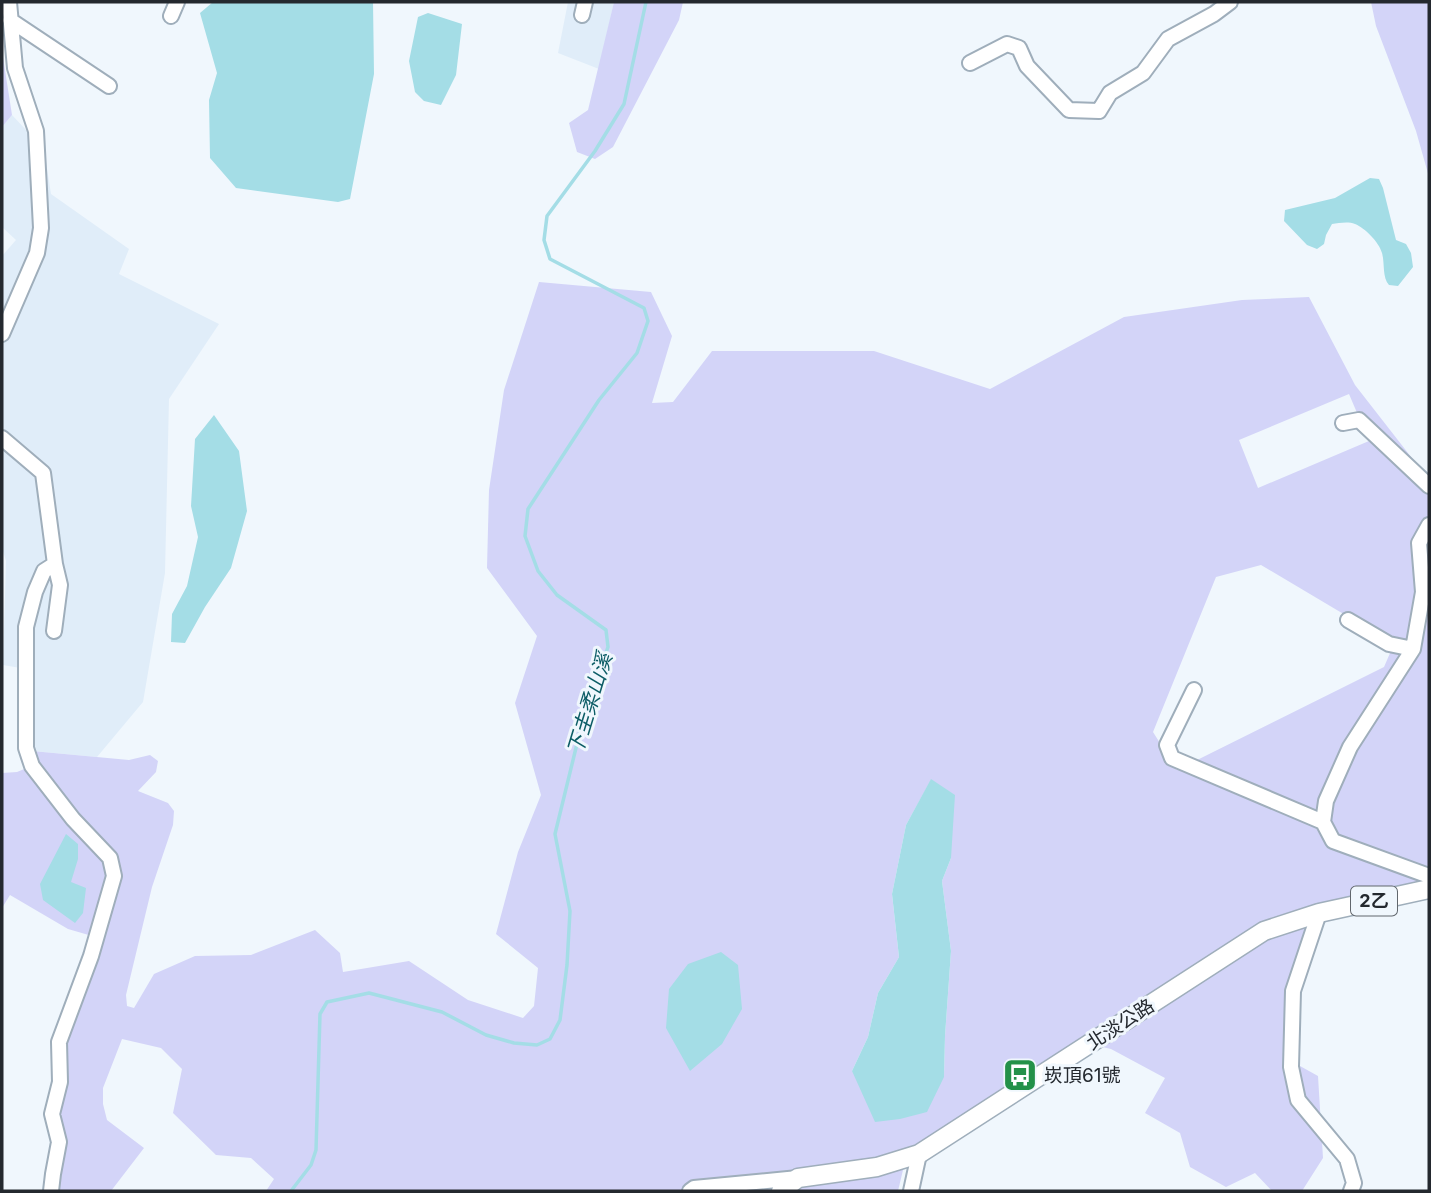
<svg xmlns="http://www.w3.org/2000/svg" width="1431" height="1193" font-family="Inter,'Noto Sans TC',sans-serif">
<rect width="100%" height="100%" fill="#f0f7fd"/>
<path fill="#e0edf9" d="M568,2H614L599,69L558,53Z
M12,115L44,149L51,194L129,249L119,274L219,324L169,399L165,573L143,702L97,757L32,751V670L3,665L6,561L2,548V256L16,240L2,227V127Z"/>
<path fill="#d3d4f8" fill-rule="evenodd" d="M614,2H683L679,20L613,147L595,159L577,152L569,123L588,110Z
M1371,2H1429V177L1416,131L1376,26Z
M2,51L12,115L2,127Z
M539,282L651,292L672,336L652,403L673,402L712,351H874L990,389L1124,317L1242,300L1309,297L1355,385L1429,480V893L1320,917L1297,993L1300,1066L1318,1076L1323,1158L1302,1191H1272L1255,1173L1226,1187L1190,1167L1180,1133L1145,1113L1165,1078L1111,1049L1081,1042L966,1117L908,1149L898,1191H266L274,1179L251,1158L216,1155L173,1113L182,1069L161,1048L122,1039L103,1088V1104L107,1120L144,1148L111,1191H54L53,1114L63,1039L99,938L68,929L10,895L2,908V773L17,772L34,765L32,751L129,760L150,755L158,761L156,772L138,791L168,803L174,811L173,825L152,887L126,995L127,1006L134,1008L154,974L195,956L251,955L315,930L340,953L343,972L409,961L468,1000L523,1018L534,1006L538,968L496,934L518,852L541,795L515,703L537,636L487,568L489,490L504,390ZM1349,394L1369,441L1258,488L1239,440ZM1261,565L1394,644L1384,667L1177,770L1153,732L1216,577ZM931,780L951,858L942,881L951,951L945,1036L944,1077L852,1071L868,1037L878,993L899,957L892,894L906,825Z"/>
<path fill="#a4dde6" d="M213,2H373L374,74L350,199L338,202L236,188L210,158L209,100L217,73L200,13Z
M428,13L462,24L456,75L441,105L424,101L415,92L409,61L418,17Z
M1370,178L1379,179L1383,188L1396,240L1406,244L1411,253L1413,267L1398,286L1389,285C1382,277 1385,264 1382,253C1379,242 1365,228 1355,224C1348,221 1339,223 1332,224L1326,235L1324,244L1317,249L1307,245L1284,221L1285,210L1335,198Z
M214,415L239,451L247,511L231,568L205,607L185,643L171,642L172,614L187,586L198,537L191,506L195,439Z
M931,779L955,795L951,858L942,881L951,951L945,1036L944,1077L927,1112L900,1119L875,1122L852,1071L868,1037L878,993L899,957L892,894L906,825Z
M66,834L78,844V859L71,882L86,888L83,913L75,923L43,900L40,884Z
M721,952L738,965L742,1009L722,1044L690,1071L666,1028L669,989L688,964Z"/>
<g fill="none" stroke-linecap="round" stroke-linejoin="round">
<path stroke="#a4dde6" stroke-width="3.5" d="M291,1191L311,1165L316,1150L320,1014L327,1002L369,993L442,1012L486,1035L514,1043L537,1045L550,1039L560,1020L567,965L570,911L555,834L584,715L608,647L606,630L557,595L538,571L525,536L528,509L599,400L637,353L648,321L644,308L550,259L544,240L547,216L595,151L624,104L646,2"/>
<g stroke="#9faebb" stroke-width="18">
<path id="minor" d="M582,15L585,2
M171,16L177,2
M10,20L109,86
M970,63L1007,44L1019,48L1027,66L1069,110L1099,111L1110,93L1143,73L1168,39L1214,14L1230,2
M2,334L37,253L41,228L36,131L15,68L9,2
M1343,423L1359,420L1429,486
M2,438L43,473L55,564L44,571L35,592L26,627V748L32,766L73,819L110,858L114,876L91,956L59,1042L60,1082L52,1114L59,1142L53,1174L51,1191
M1429,525L1419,543L1423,592L1413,649L1350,747L1326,801L1323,822L1333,841L1429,876
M1348,620L1389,644L1413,649
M54,631L60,585L55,564
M1194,690L1167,745L1172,758L1323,822
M1319,913L1293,991L1291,1067L1298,1100L1347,1159L1354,1183L1351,1191
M690,1191L694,1188L798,1178
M911,1191L919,1154"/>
</g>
<g stroke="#9faebb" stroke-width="21">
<path id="major" d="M781,1191L798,1178L877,1167L919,1154L1264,931L1319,913L1429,889"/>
</g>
<use href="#minor" stroke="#fff" stroke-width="14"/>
<use href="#major" stroke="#fff" stroke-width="18"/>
</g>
<defs>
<g id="bus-square" transform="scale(1.75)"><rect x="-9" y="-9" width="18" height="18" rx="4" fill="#249149" stroke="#f0f7fd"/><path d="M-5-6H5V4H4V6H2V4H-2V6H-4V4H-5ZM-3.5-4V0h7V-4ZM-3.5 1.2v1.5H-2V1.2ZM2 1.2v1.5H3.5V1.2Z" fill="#fff"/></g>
</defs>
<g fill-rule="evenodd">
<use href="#bus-square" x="1020" y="1075"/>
</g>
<g text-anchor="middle" stroke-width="6" stroke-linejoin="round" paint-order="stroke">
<rect fill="#f0f7fd" stroke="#61676d" stroke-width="2" x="1351" y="886.5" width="46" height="29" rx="5"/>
<g font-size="18" font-weight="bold" fill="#24292f">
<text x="1374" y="907">2乙</text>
</g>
<g font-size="19" fill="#24292f" stroke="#f0f7fd">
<text transform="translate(1120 1024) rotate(-33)" y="7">北淡公路</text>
</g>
<g font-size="19" fill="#24292f" stroke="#f0f7fd" text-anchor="start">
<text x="1044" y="1082">崁頂61號</text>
</g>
<g font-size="21" font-style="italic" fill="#0d5d66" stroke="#f0f7fd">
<text transform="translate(590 704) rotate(-73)" y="7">下圭柔山溪</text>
</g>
</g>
<rect width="1431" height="1193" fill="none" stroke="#24292f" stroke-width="7"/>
</svg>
